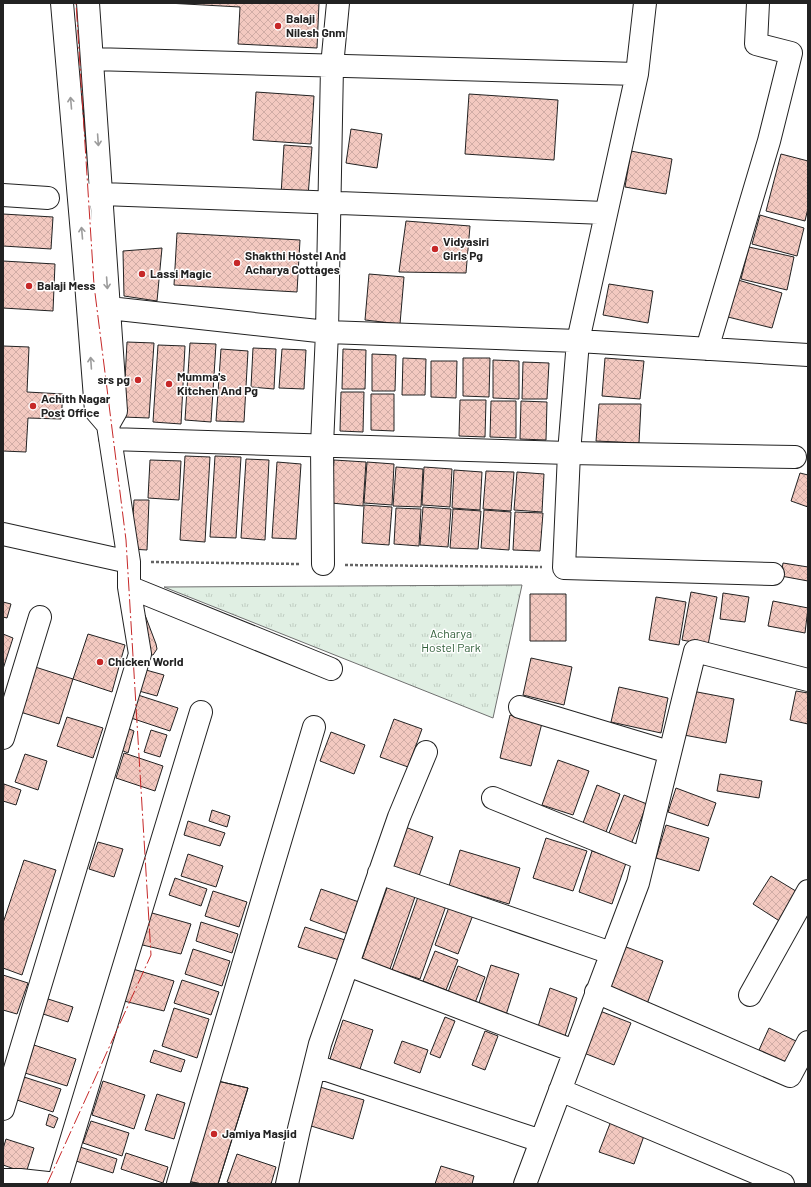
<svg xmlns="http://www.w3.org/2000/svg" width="811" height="1187" font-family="Barlow,sans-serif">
<defs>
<pattern id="grass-tufts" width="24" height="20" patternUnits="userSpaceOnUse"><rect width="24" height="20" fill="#e0efe3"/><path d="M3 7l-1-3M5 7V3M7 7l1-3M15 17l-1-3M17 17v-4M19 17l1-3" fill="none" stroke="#c0cdc2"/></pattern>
<pattern id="building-cross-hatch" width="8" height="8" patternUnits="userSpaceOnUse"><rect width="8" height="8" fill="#f3c9c0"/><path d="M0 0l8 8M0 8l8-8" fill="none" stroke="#d0aca5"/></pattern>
</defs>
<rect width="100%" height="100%" fill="#fff"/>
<path fill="url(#grass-tufts)" stroke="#6f6f6f" d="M522,585L493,718L164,587Z"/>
<path fill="url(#building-cross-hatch)" stroke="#222" d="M167,3H319L317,48L238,44L240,7Z
M256,92L314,96L311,144L253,140Z
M469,94L558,100L554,160L465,154Z
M351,129L382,134L377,168L346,163Z
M284,145L312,147L308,196L281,195Z
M631,151L672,159L666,194L625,187Z
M781,154L808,161V208L805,221L766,211Z
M3,214L53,217L51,249L3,246Z
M760,215L804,228L797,256L752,244Z
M406,221L470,226L466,273L399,272Z
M177,233L300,240L297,292L174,285Z
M749,247L794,257L787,290L741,279Z
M162,248L157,301L124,296L123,251Z
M3,261L55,264L53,311L3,308Z
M369,274L404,277L400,324L365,320Z
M738,280L782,293L772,328L728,317Z
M609,284L653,291L648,323L603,315Z
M127,342L154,343L149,418L123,417Z
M190,343L216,344L211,422L185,420Z
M158,345L185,346L181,424L153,422Z
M3,346L29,347L27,392L63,394L61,419L28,418L26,452L3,451Z
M253,348L276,349L274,389L251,387Z
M221,349L248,351L244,422L216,421Z
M282,349L306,350L304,389L279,388Z
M343,349L366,350L365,389H342Z
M372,354L396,355L395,391H372Z
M403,358L426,359L425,395H402Z
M463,358H490L489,397L463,396Z
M605,358L644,361L640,399L602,396Z
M493,360L519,361V399L493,398Z
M431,361H457L456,398L431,397Z
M523,362L549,363L547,399H522Z
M341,392H364L363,432L340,431Z
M371,394H394V431L371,430Z
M460,400H486L485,437L459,436Z
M491,401H516V438L490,437Z
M521,401L547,402L546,440L520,439Z
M599,404H641L639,443L596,441Z
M185,456L210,457L205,542L180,540Z
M215,456L241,457L236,538L210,537Z
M246,459L269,460L265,540L241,538Z
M150,460L181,461L179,500L148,498Z
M334,460L366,462L363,506L331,503Z
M277,462L301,464L296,539L272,538Z
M367,462L394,464L392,505L364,503Z
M396,467L423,469L421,507L393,506Z
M424,467L452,469L450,507L422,505Z
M454,470L482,472L480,510L452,508Z
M486,471L514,472L511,511L483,509Z
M517,472L544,474L542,512L514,510Z
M800,473L808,475V507L791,501Z
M134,500H149L147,550L131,549Z
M364,505L392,507L389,545L362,543Z
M423,507L451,509L448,547L420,545Z
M396,508L421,509L419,546L394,544Z
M453,509L481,511L478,549L450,548Z
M484,510L511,512L509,550L481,548Z
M515,512L543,513L540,551L513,550Z
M783,563L808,567V581L781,576Z
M691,592L717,597L708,645L682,640Z
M723,593L749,597L745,622L720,619Z
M530,594H566V641H530Z
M656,597L686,602L679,645L649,640Z
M773,601L808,608L805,633L768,626Z
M3,602L11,604L7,618L3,617Z
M145,615L156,644L157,649L153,655L140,654Z
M3,634L13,638L3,669Z
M88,634L125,645L112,692L73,679Z
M531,658L572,667L564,705L523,695Z
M32,666L73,679L59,724L17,711Z
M146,670L164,675L157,696L139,691Z
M619,687L668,698L661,733L611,722Z
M692,691L734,699L726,743L684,735Z
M796,691L808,693V724L790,720Z
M138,695L178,708L170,731L131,718Z
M510,715L542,723L531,766L500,758Z
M67,717L103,728L93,758L57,746Z
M394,719L422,729L408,767L380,757Z
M125,727L134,731L128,753L119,749Z
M151,730L167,735L160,757L144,752Z
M331,732L365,745L354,774L320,761Z
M124,753L163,766L155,791L116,778Z
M25,754L47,761L38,790L15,782Z
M558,760L589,771L573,815L542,805Z
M720,774L762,781L759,798L717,791Z
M4,784L21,790L16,805L3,801Z
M597,785L620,794L606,832L583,823Z
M676,788L716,803L708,826L668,812Z
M624,795L647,804L630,847L607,838Z
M212,810L230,816L227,827L209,821Z
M188,821L225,833L220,846L184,835Z
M666,825L709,838L699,871L656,858Z
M402,826L433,837L419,876L388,865Z
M546,838L587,851L573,891L533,878Z
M98,842L123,849L114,877L89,869Z
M460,850L520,868L509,904L449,886Z
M592,851L626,863L612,904L579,892Z
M188,854L223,866L216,887L181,876Z
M24,860L56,870L22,975L3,968V923Z
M771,876L799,893L781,922L753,904Z
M175,878L207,889L201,906L169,895Z
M388,885L416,894L390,969L362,959Z
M321,889L359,902L348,934L310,920Z
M213,891L247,902L239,927L205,916Z
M419,894L447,903L420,979L392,970Z
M449,907L473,915L458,954L435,945Z
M145,911L191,924L181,954L134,943Z
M201,922L238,934L232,953L196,941Z
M305,927L345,940L339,960L298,947Z
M621,945L663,961L647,1004L605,988Z
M193,949L230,961L222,986L185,974Z
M435,951L458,960L446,990L423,981Z
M491,965L519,974L505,1018L477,1009Z
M458,966L485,977L473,1008L446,997Z
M126,967L174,981L164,1011L116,999Z
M3,975L28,983L17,1014L3,1010Z
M182,980L219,992L211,1015L174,1003Z
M550,988L577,998L564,1039L537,1030Z
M45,998L73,1007L68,1022L40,1013Z
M174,1008L209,1019L197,1058L162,1046Z
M600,1011L631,1023L614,1065L584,1053Z
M445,1017L455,1021L440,1058L430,1054Z
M343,1020L373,1030L358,1075L328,1065Z
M769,1028L798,1042L788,1064L759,1050Z
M485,1031L498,1036L485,1070L472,1065Z
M402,1041L428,1050L420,1073L394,1063Z
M34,1045L76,1059L67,1086L25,1073Z
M154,1050L185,1060L181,1072L150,1062Z
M21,1076L61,1089L53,1112L14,1099Z
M209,1079L248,1088L218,1184H202L181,1180Z
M209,1079L248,1088L218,1184H202L181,1180Z
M103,1081L145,1095L134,1129L92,1115Z
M320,1087L364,1100L353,1139L308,1125Z
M157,1094L185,1103L174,1139L145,1130Z
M49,1114L58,1118L54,1128L46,1125Z
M91,1121L129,1133L122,1156L83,1143Z
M611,1121L645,1133L634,1164L599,1152Z
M6,1139L34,1148L26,1173L3,1165V1149Z
M80,1147L117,1159L113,1173L76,1161Z
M126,1153L168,1167L163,1183L121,1169Z
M237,1154L276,1167L271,1184H233L227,1182Z
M441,1166L474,1176L472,1184H435Z"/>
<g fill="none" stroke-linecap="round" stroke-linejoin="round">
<g stroke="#222" stroke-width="24">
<path id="minor" d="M88,3L116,411L108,425
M645,3L637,74L578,341L569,453L564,568L773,574
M92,59L637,74
M3,195L48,198
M79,195L102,194L605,213
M109,308L327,332L578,341L808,355
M707,349L769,141L791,53L756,44L758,3
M110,439L569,453L795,457
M3,534L129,562
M323,564L322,445L327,332L332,66L338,3
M129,587L331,669
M520,707L669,752
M3,738L40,617
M493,798L643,859
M379,873L611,953
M348,965L574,1051
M596,992L790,1076L808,1042
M750,995L808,891
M315,1066L541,1141
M560,1090L783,1184
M3,1109L140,654L129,587V562L108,425L96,411L84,257L62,3
M3,1180H20L57,1184
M58,1184L201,712
M178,1184L314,727
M287,1184L299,1129L320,1044L399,817L426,752
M525,1184L638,883L695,651L808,680"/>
</g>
<path stroke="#646464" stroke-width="2.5" stroke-dasharray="3 2" stroke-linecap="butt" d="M151,562L300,564
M345,565L542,567"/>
<use href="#minor" stroke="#fff" stroke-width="22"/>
<path stroke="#c62828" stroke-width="1" stroke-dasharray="14 3 2 3" stroke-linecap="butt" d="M47,1184L151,955L126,540L94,285L76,3"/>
</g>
<defs><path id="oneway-shaft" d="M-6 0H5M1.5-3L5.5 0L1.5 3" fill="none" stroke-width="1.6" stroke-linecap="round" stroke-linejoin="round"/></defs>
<g stroke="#9c9c9c">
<use href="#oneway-shaft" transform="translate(71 103) rotate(-95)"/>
<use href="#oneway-shaft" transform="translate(98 140) rotate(86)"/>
<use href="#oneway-shaft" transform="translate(82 233) rotate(-95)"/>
<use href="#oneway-shaft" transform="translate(107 283) rotate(86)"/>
<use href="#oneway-shaft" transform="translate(91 363) rotate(-94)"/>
</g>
<g fill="#c62828" stroke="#fff" stroke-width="1.5">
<circle cx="278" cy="26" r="4"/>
<circle cx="435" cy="249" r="4"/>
<circle cx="237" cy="263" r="4"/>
<circle cx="142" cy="274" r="4"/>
<circle cx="29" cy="286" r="4"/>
<circle cx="138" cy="380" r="4"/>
<circle cx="169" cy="384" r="4"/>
<circle cx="33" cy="406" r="4"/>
<circle cx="100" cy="662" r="4"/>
<circle cx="214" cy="1134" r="4"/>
</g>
<g text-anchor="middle" stroke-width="3" stroke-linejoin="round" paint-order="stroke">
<g font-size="12" font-weight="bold" fill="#222" stroke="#fff" text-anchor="start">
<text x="286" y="23">Balaji<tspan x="286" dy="14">Nilesh Gnm</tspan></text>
<text x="443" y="246">Vidyasiri<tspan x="443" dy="14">Girls Pg</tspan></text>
<text x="245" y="260">Shakthi Hostel And<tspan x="245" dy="14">Acharya Cottages</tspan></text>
<text x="150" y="278">Lassi Magic</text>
<text x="37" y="290">Balaji Mess</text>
<text x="177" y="381">Mumma's<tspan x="177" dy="14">Kitchen And Pg</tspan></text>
<text x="130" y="384" text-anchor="end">srs pg</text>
<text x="41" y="403">Achith Nagar<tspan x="41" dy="14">Post Office</tspan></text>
<text x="108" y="666">Chicken World</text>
<text x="222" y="1138">Jamiya Masjid</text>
</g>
<g font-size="12" fill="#2f5e38" stroke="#fff">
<text x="451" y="638">Acharya<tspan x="451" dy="14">Hostel Park</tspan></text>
</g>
</g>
<rect width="811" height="1187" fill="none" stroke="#222222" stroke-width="8"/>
</svg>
